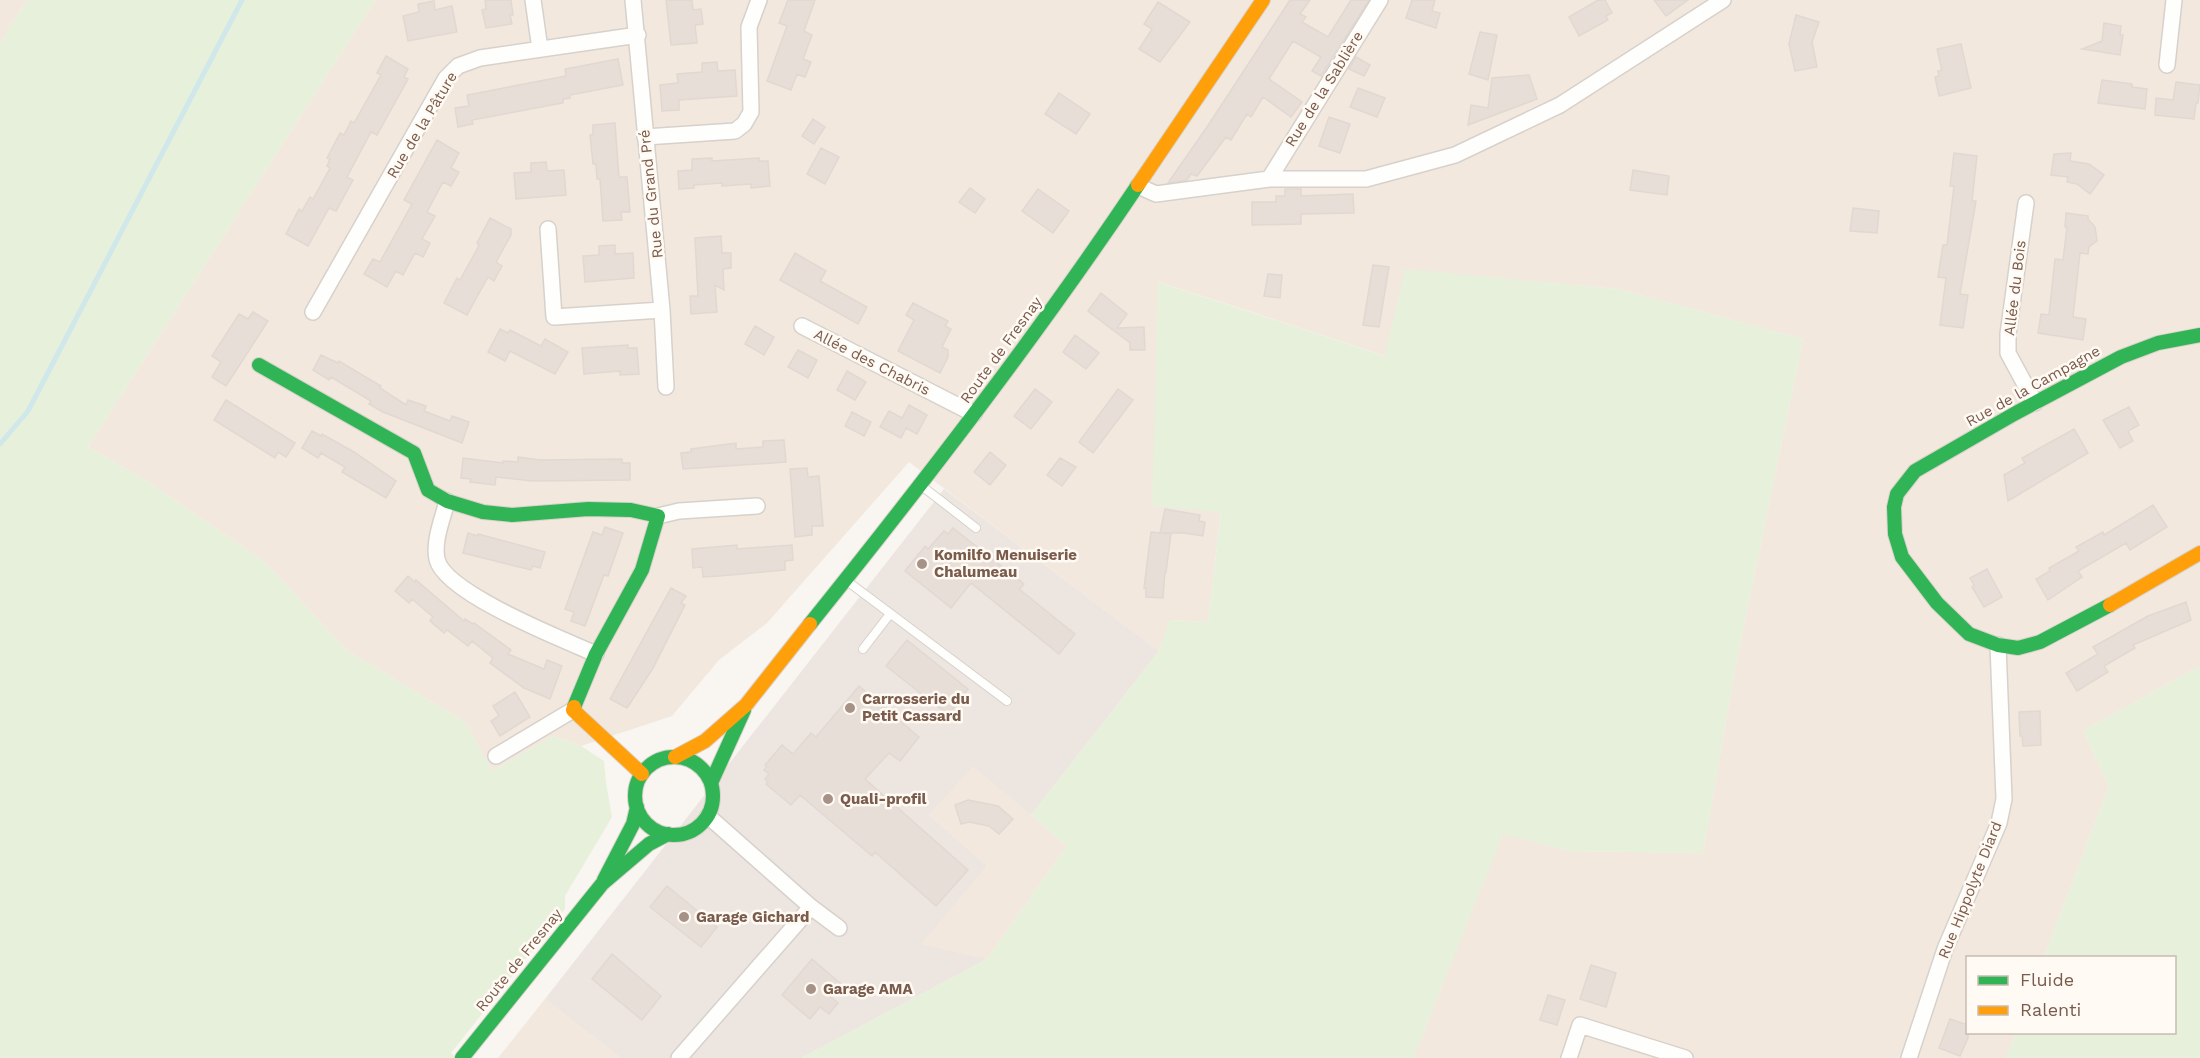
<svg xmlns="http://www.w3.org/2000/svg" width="2200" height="1058" font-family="'Work Sans',sans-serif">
<rect width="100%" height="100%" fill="#f9f5f0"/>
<path fill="#f2e8de" d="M0,0H27L0,43Z
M375,0H2200V666L2083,731L2109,786L2044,957L1968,958V1032L2016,1033L2006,1058H1413L1503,833L1570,851L1703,853L1735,669L1803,339L1618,289L1405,270L1386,356L1159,282L1153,506L1221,511L1208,622L1170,620L1159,651L909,462L767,623L719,660L672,716L581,746L553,736L492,771L465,722L345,649L266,563L150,483L88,447Z
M973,765L1067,846L987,959L920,944L987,866L929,815Z
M545,999L621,1058H498Z"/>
<path fill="#ede5e0" d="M944,489L1159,651L1031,815L973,766L929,815L987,866L921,944L987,959L801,1058H621L545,999Z"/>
<path fill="#e7f0db" d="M27,0H375L88,447L150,483L266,563L345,649L465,722L492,771L553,736L581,746L604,761L606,783L612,817L565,896V909L451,1053L456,1058H0V43Z
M1405,269L1618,289L1803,339L1735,669L1703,853L1570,851L1503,834L1413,1058H801L987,959L1067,846L1031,815L1159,651L1169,620L1208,622L1221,512L1152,506L1158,282L1385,356Z
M2200,666V1058H2006L2016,1033L2174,1032V958L2044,957L2109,786L2083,731Z"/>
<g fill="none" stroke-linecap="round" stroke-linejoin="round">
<path stroke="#d0e8ea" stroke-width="5" d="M0,444L28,411L242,0"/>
</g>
<path fill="#e6ded7" stroke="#e2d8d2" stroke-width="1.5" d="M485,0H511L513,15H510L512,24L486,28L482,10L486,9Z
M666,0H692L693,10L701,9L703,24L695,25L697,43L671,45Z
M788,0H815L804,31L812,35L803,59L811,62L805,77L797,74L791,90L767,81L787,26L779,23Z
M1290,0H1310L1300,14L1306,17L1302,22L1328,37L1351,0H1369L1321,76L1312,71L1321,57L1293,41L1269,79L1302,102L1291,117L1263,97L1251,117L1247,114L1231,140L1226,137L1197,176L1191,174L1187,180L1168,183L1207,127Z
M1412,0H1435L1432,11L1440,13L1436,28L1406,18Z
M1598,0H1605L1612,13L1606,16L1608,20L1579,36L1569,17Z
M1654,0H1688L1666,16Z
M434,1L435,10L452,6L457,32L408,41L403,16L419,12L418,4Z
M1158,2L1190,22L1160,62L1139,49L1152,29L1144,24Z
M1796,15L1819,22L1812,42L1817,67L1795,71L1789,44Z
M2104,23L2121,26L2120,35H2123L2120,55L2082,49L2102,41Z
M1480,32L1497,35L1488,80L1469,74Z
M1961,44L1971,88L1939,96L1935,77L1939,76L1938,71L1942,70L1937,49Z
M386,56L408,69L404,77L408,79L377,135L371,132L347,177L353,180L336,211L329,208L308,246L286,234L299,209L302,211L310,197L313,199L330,168L327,166L330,159L327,158L340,133L344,135L351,121L354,123L381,75L377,73Z
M1356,57L1370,65L1364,76L1349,69Z
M618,59L623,85L570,95V98L563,99V103L472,120L473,124L458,127L455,108L469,106L467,95L566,76L565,69Z
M717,62L718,71L735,70L737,96L679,100V110L662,111L660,85L678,83L677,74L702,72V63Z
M1529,75L1537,99L1468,125L1471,105L1488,108L1492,78Z
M2102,80L2132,84V87L2147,89L2145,109L2098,103Z
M2176,82L2200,85L2198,103H2196L2194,119L2155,115L2156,98L2173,100Z
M1358,88L1385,98L1377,117L1350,107Z
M1059,93L1090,114L1076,134L1045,114Z
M1329,117L1350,124L1340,153L1319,146Z
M813,119L825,127L814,144L802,136Z
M615,123L619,177H627L630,212H621L622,220L603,221L600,179H597L596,164H593L590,135H593V125Z
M437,140L459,153L451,168L459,172L451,186L443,182L427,212L435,216L422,239L430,243L423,257L415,253L403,275L396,271L387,287L364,274L373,259L380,262L412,204L404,200Z
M821,148L839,157L825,184L807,174Z
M1954,153L1977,156L1972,201H1976L1960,294L1968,295L1963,328L1940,325L1946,278L1938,277L1943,245H1947L1954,186H1950Z
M2071,153L2070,161L2089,164L2104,175L2090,194L2077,184L2067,182L2068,177L2051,175L2054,154Z
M712,158V161L759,158V161H768L770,186L751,188V184L722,186V183L694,185V188L679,189L678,171L692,170V159Z
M546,162L547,171L564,170L566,195L516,199L514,173L531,172V163Z
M1633,170L1669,176L1667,195L1630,190Z
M970,188L985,199L975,213L959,202Z
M1038,189L1069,211L1053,233L1022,211Z
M1285,189H1301V196L1353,194L1354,213L1301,214V224L1252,225V202H1276V196H1285Z
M1853,208L1879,211L1877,233L1850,231Z
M2066,213L2088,216V219L2095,227L2097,241L2089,247L2088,254L2080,253L2073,317L2086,319L2083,340L2038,333L2041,314L2049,315L2055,259L2063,260L2067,227H2065Z
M490,218L511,229V235L496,262L502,266L494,281L488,277L467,315L444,303L457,278L460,280L476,251L479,245L477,243Z
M721,236L722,253H731V268L723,269L724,290L715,285L717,312L691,314L690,296H698L695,238Z
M615,245V254L633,253L634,278L585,282L583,256L599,255V246Z
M795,253L826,271L820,281L867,307L858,324L780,280Z
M1373,265L1389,267L1379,327L1363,325Z
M1268,274L1282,275L1280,298L1264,296Z
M1101,293L1127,314L1117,328L1144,327L1145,350H1130V343L1088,311Z
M913,303L948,321L945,326L951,329L942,347L948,350V357L940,373L898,351L914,320L906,315Z
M253,312L268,321L226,386L212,377L221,362L212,356L239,314L248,319Z
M755,326L774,337L764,355L745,344Z
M500,329L508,333L510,330L541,346L545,339L568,352L555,374L510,351L505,361L488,352Z
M1075,335L1099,353L1086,369L1063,352Z
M628,345V348H637L639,374L620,375V371L584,374L582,348Z
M798,350L817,360L808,378L788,367Z
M321,355L338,363L339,361L381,386L380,388L406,405L408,400L426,406L424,411L450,421L452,416L469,422L462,443L383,412L369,404L371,401L331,377L329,380L313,370Z
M847,371L866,382L855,400L837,390Z
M1035,389L1052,402L1031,429L1014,416Z
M1118,389L1133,400L1093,453L1079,442Z
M226,400L295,443L286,457L278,452L275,458L214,420Z
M909,405L927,415L917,434L906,428L901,438L880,427L889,411L902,418Z
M2129,407L2139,425L2128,431L2133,441L2120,448L2103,420Z
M852,412L871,422L864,436L845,426Z
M2074,429L2088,453L2008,501L2004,475L2025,463L2022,458Z
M312,431L321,436L322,434L354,452L396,481L386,498L342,472L345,467L321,453L318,458L302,448Z
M784,440L786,462L683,469L681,453L691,452V449L736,443V449L763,447V441Z
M990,452L1006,465L990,485L974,472Z
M518,457L540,460L622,459V463H630V480L532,481L496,477L495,485L470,482L471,479L461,478L463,458L503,463V461L518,462Z
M1060,458L1076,467L1062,486L1047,475Z
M807,468L808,477L819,476L823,526H812V535L795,537L790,469Z
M2153,505L2167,527L2130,550L2126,543L2078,571L2082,577L2048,600L2036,579L2050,571L2049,568L2079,551L2076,547L2103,532L2104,535Z
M1165,509L1200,515L1199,521L1205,522L1203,536L1184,533H1160L1171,534L1166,572H1165L1163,598L1146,597V588H1144L1151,532L1160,533Z
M605,527L623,533L608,576L604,575L585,626L571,621L574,612L565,609L593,532L602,535Z
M953,528L1024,584L1019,589L1075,634L1059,654L971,583L951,608L905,571L925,546L928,549L944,531L948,534Z
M468,533L478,536V534L545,552L540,568L533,566L531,570L463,553Z
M737,545V549L792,545L793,560L785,561V570L719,576L703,577L702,567L693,568L692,549Z
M1987,569L2002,597L1984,607L1972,587L1974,585L1970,578Z
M408,576L415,582L416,580L464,621L465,619L473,624L474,623L511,650L508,654L544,669L547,660L562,666L550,699L524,688L490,663L493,658L472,641L468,646L447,630L444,633L430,621L433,617L412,599L409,603L395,591Z
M671,588L686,596L681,603L685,605L653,668L627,708L610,699Z
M2186,602L2191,620L2133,645L2135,648L2104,666L2108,672L2077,691L2066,673L2098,654L2093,647L2148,616Z
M907,640L968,689L948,715L886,666Z
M859,686L919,737L900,761L889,753L865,779L968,870L936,906L875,852L872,856L800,795L791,805L766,784L768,782L765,779L769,774L764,770L767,766L765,765L782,745L793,754L811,733L816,737Z
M515,692L530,717L500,736L491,721L499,716L493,706Z
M2040,711L2041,745L2023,746L2022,736H2020L2019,712Z
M968,800L998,806L1013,819L999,834L989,826L969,822L961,824L955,805Z
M667,886L717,927L701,947L650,907Z
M612,954L661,996L642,1020L592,979Z
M812,959L840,983L829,995L838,1003L829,1014L820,1007L810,1019L782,995Z
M1591,965L1616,973L1606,1007L1580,999Z
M1548,995L1565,1000L1557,1025L1540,1020Z
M1950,1019L1968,1025V1038L1960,1056L1939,1048Z"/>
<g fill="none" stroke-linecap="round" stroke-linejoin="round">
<g stroke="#d7d1cb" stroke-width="10">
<path id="lane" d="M923,487L976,528
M847,581L1007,701
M863,649L890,614"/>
</g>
<g stroke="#d7d1cb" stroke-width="18">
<path id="street" d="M533,0L540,49
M633,0L662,310L666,387
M2167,65L2174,0
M645,137L735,131L744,124L751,112L749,27L759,0
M1269,179L1380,0
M1138,186L1156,194L1269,179H1366L1455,155L1560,105L1723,0
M2026,203L2008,334V353L2035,403
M548,229L554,317L662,310
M313,312L446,78L458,66L480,58L638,35
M802,326L974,414
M447,501C443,518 433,541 437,559C444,593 564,640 596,654
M658,516L679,511L757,506
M496,756L573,710
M708,816L811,907L839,928
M679,1058L811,907
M1569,1058L1580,1025L1685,1058
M1909,1058L1945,949L1999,823L2004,799L1998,645"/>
</g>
<g stroke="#d9d2cb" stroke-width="16">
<path id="fast" d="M259,365L414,453L428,490L447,501L483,512L512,515L588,509L631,510L658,516L642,570L596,654L574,707
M2110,605L2040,642L2018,648L1998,645L1969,634L1937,603L1902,557L1895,534L1894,507L1897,494L1915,471L2014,414L2121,357L2158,343L2200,335
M810,624C924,482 1036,337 1138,185
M635 796a39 39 0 1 1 78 0a39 39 0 1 1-78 0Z
M711,783L744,710
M604,880L633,824L637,807
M462,1058L602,884L649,844L668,834"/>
</g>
<g stroke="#d9d2cb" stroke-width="16">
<path id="slow" d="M1138,185L1263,0
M2110,605L2200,553
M574,707L573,710L642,774
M675,757L705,741L746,705L810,624"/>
</g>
<use href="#lane" stroke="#fefefd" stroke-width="8"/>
<use href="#street" stroke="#fefefd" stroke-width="15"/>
<use href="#fast" stroke="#30b455" stroke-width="14"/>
<use href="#slow" stroke="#ff9f0a" stroke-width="14"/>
</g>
<g fill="#a69286" stroke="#fffaf3" stroke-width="2">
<circle cx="922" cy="564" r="6"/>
<circle cx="850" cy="708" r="6"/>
<circle cx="828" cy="799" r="6"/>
<circle cx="684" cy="917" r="6"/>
<circle cx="811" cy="989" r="6"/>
</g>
<g text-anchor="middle" stroke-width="5" stroke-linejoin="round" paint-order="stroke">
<g font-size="15" fill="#7a5c4d" stroke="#fffaf3">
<text transform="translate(1324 89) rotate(-58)" y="5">Rue de la Sablière</text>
<text transform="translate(422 125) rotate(-59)" y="5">Rue de la Pâture</text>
<text transform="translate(651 194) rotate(-96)" y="5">Rue du Grand Pré</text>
<text transform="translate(2015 288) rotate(-83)" y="5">Allée du Bois</text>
<text transform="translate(1001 350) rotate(-54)" y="5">Route de Fresnay</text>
<text transform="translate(872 362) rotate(27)" y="5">Allée des Chabris</text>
<text transform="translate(2033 386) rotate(-29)" y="5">Rue de la Campagne</text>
<text transform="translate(1970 890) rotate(-68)" y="5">Rue Hippolyte Diard</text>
<text transform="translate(519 960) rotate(-51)" y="5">Route de Fresnay</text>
</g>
<g font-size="15" font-weight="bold" fill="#7a5c4d" stroke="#fffaf3" text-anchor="start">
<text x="934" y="560">Komilfo Menuiserie<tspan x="934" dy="17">Chalumeau</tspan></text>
<text x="862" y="704">Carrosserie du<tspan x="862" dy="17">Petit Cassard</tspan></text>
<text x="840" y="804">Quali-profil</text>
<text x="696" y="922">Garage Gichard</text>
<text x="823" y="994">Garage AMA</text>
</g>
</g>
<rect x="1966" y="956" width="210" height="78" fill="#fffaf3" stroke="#cabbb1" stroke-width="1.5"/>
<rect x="1978" y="976" width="30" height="9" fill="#30b455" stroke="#cabbb1" stroke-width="1.5"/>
<text x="2020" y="986" font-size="18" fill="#7a5c4d">Fluide</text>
<rect x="1978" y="1006" width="30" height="9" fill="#ff9f0a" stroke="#cabbb1" stroke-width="1.5"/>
<text x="2020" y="1016" font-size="18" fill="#7a5c4d">Ralenti</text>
</svg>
